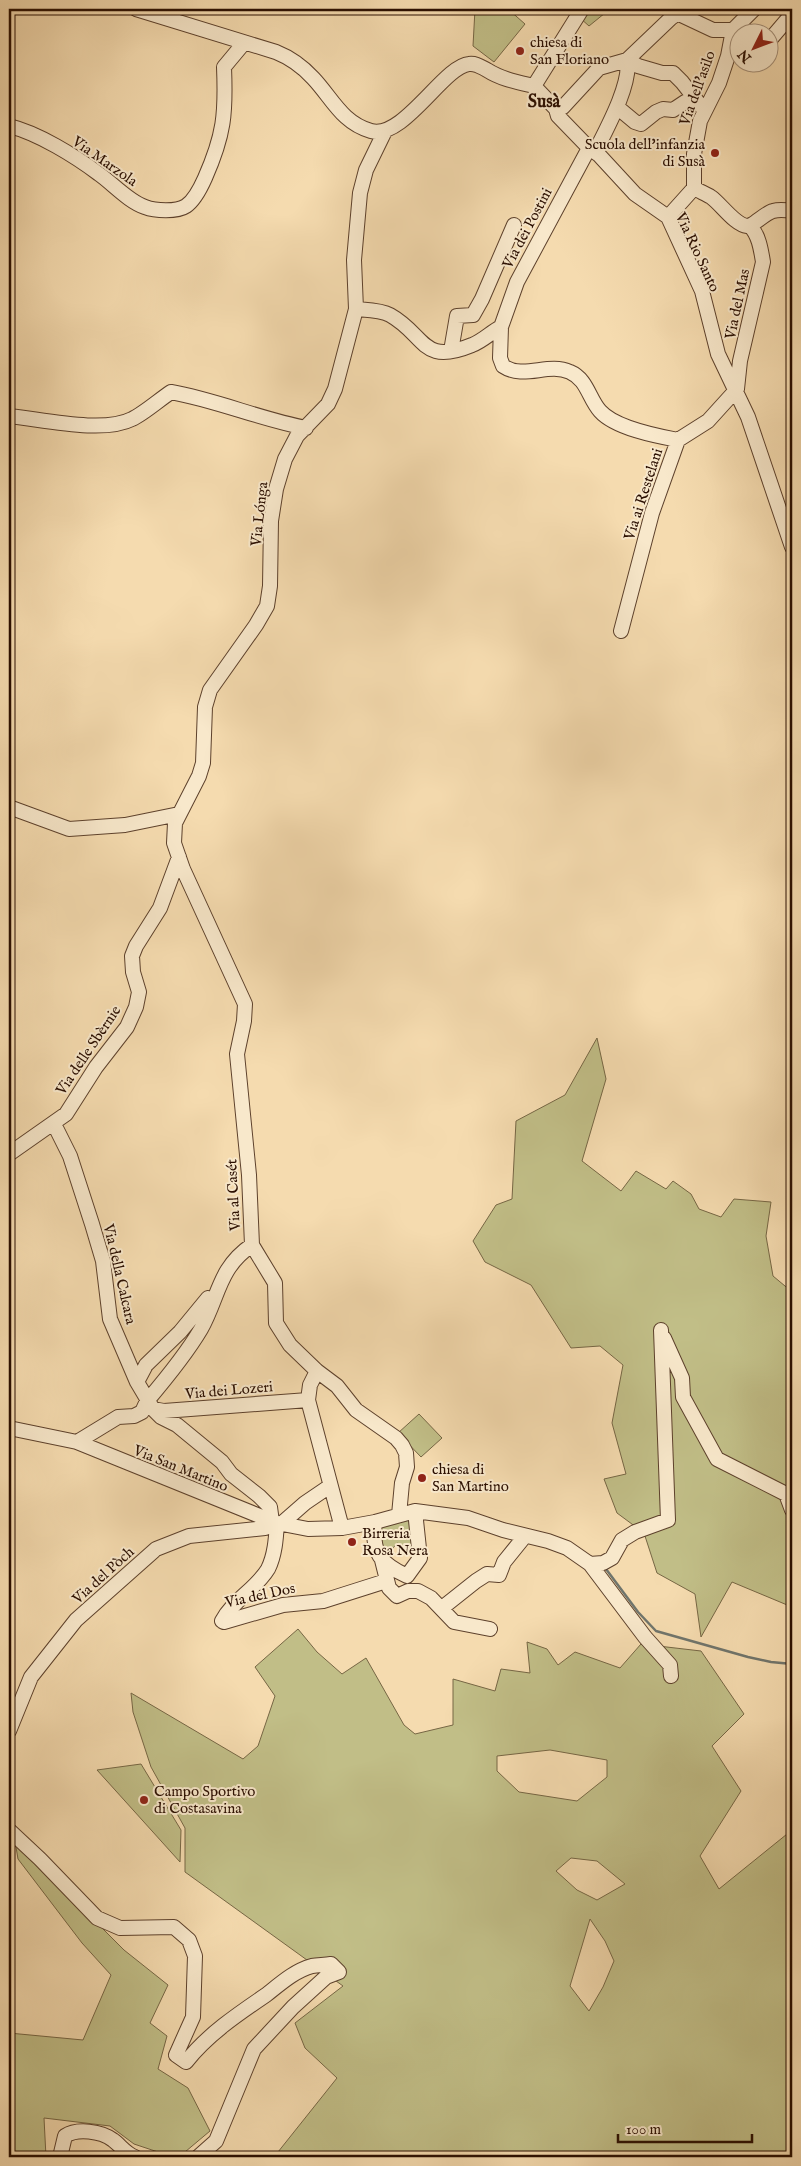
<svg xmlns="http://www.w3.org/2000/svg" width="801" height="2166" font-family="'IM FELL English',serif">
<rect width="100%" height="100%" fill="#f5dbaf"/>
<filter id="stains"><feTurbulence type="fractalNoise" baseFrequency=".004" numOctaves="4"/><feColorMatrix values="0 0 0 0 .2 0 0 0 0 .09 0 0 0 0 .02 0 0 0 .5 -.17"/></filter>
<radialGradient id="worn" r=".72"><stop offset=".6" stop-color="#630" stop-opacity="0"/><stop offset="1" stop-color="#630" stop-opacity=".3"/></radialGradient>
<path fill="#c1be87" stroke="#766644" fill-rule="evenodd" d="M475,9H508L525,24L494,62L473,46Z
M585,9H610L589,26L580,18Z
M597,1038L606,1079L582,1161L621,1191L636,1171L666,1189L673,1181L691,1194L699,1209L721,1217L734,1199L771,1202L766,1236L773,1276L791,1291L792,1290V1607L732,1582L701,1637L695,1594L657,1573L644,1533L617,1513L604,1479L626,1474L612,1423L623,1365L600,1346L571,1348L531,1285L485,1262L473,1241L496,1205L512,1199L516,1121L565,1095Z
M419,1414L442,1438L421,1457L398,1433Z
M415,1518L417,1554L397,1543L384,1560L374,1528Z
M298,1629L317,1652L342,1674L366,1658L404,1725L415,1734L453,1725V1679L495,1691L501,1669L530,1673L527,1642L547,1649L558,1665L575,1652L620,1668L641,1644L701,1651L744,1714L712,1746L741,1791L700,1856L719,1889L792,1830V2157H274L337,2078L305,2048L295,2023L343,1986L185,1872V1828L151,1767L133,1712L131,1693L243,1759L258,1746L275,1696L255,1667ZM550,1750L607,1760V1777L577,1801L519,1792L497,1771V1756ZM571,1858L597,1861L625,1884L597,1900L577,1890L556,1871ZM590,1919L605,1941L614,1961L603,1987L589,2011L570,1986Z
M141,1764L181,1830L180,1862L97,1770Z
M15,1841L124,1950L168,1985L150,2023L167,2036L158,2069L188,2088L210,2131L179,2157H173L134,2144L110,2126L44,2118L46,2157H9V2033L83,2040L111,1975L82,1943L18,1859Z"/>
<g fill="none" stroke-linecap="round" stroke-linejoin="round">
<path stroke="#70756c" stroke-width="2.5" d="M606,1569L638,1612L656,1631L748,1657L771,1662L792,1664"/>
<g stroke="#5d412c" stroke-width="16">
<path id="minor" d="M136,9L276,52C291,58 302,66 313,78C332,98 342,123 371,131C403,140 444,66 469,64C476,63 481,67 487,70C501,79 517,82 534,86
M679,14L713,30H733
M768,42L792,14
M627,60L638,66L662,73H673L682,82L704,110
M534,86L556,109L558,116L589,148L599,155L635,194L668,217L702,291L718,354L748,417L792,547
M534,86L582,9
M617,107L635,122L641,124L656,112L663,109L673,110L685,102L697,103
M556,109L563,107L599,68L627,60L671,18L684,9
M9,126C38,133 75,156 99,174C112,183 129,202 145,207C155,211 177,212 186,206C195,200 201,187 205,178C224,135 226,114 224,67L244,43
M385,131L366,170L360,193L354,260L356,309L335,389L328,404L297,436L285,459L276,489L271,521L270,586L267,606L256,625L210,690L205,707L203,763L199,776L175,823L174,843L183,869L245,1004L244,1021L237,1054L249,1175L252,1245L275,1283L276,1323L290,1345L317,1371L337,1386L356,1410L396,1438L402,1445L406,1453L407,1467L402,1483L399,1515
M589,148L517,282L501,327L500,358L503,366C524,380 548,362 570,372C587,379 589,399 600,411C615,428 656,436 678,440
M595,152C606,130 632,83 627,60
M694,188V154L700,121L719,83L728,56L733,30L754,9
M668,217L694,188C699,191 706,194 711,197C721,204 735,225 747,226C752,227 765,213 773,211C780,209 786,210 792,211
M356,309C367,310 381,310 390,315C426,335 421,366 472,345C483,341 491,332 501,327
M451,351L457,316L473,315L482,299L514,225
M9,416C41,419 103,434 132,419C143,414 159,400 171,392C216,400 260,419 306,428
M621,631L652,513L678,440L708,421L737,389L740,361L763,262C761,250 759,235 750,226
M9,807L69,829L125,825L179,814
M54,1124L70,1156L92,1224L103,1261L110,1319L137,1382L153,1409L161,1417L177,1425L222,1462L231,1474L259,1496L270,1507L272,1522
M9,1154L66,1114L96,1067L127,1027L136,1007L139,992L133,972L132,956L136,946L160,908L179,857
M664,1338L682,1378L683,1397L717,1459L786,1494L792,1510
M317,1371L310,1385L308,1400L342,1528
M137,1382L146,1365L180,1332L208,1298
M153,1409L164,1411L308,1400
M9,1428L77,1442L277,1523L308,1529L342,1528L375,1522L415,1511L468,1518L503,1530L548,1541L567,1548L590,1564L603,1563L612,1558L622,1540L635,1532L668,1520L661,1330
M77,1442L118,1417L134,1416L142,1412L147,1401C164,1381 188,1351 201,1329C219,1297 218,1268 252,1245
M375,1522C371,1553 381,1564 407,1576L420,1558L415,1511
M281,1524L305,1503L330,1486
M382,1560L389,1588L397,1596L408,1591H418L431,1598L454,1622L490,1629
M590,1564L645,1637L670,1665L671,1676
M442,1608L476,1581L487,1574L499,1575L504,1562L525,1536
M9,1731L31,1677L76,1620L156,1549L189,1536L265,1528L277,1523C276,1538 275,1555 268,1569C256,1589 233,1600 222,1621L224,1622L283,1605L323,1601L386,1581
M9,1830L40,1859L97,1918L120,1928L174,1927L189,1940L195,1956L193,2017L176,2055L186,2062C207,2035 238,2014 266,1995C280,1984 294,1971 312,1966C318,1965 325,1965 331,1964L339,1972L326,1977L293,2007L254,2049L216,2141L198,2157
M60,2157L65,2136C77,2128 101,2131 113,2140C120,2145 126,2154 135,2157"/>
</g>
<use href="#minor" stroke="#f8e8cb" stroke-width="14"/>
</g>
<g fill="#8f2418" stroke="#f8e8cb" stroke-width="2">
<circle cx="520" cy="51" r="5"/>
<circle cx="715" cy="153" r="5"/>
<circle cx="422" cy="1478" r="5"/>
<circle cx="352" cy="1542" r="5"/>
<circle cx="144" cy="1800" r="5"/>
</g>
<g text-anchor="middle" stroke-width="4" stroke-linejoin="round" paint-order="stroke">
<g font-size="15" fill="#2a0e00" stroke="#f8e8cb" text-anchor="start">
<text x="530" y="47">chiesa di<tspan x="530" dy="17">San Floriano</tspan></text>
<text x="705" y="149" text-anchor="end">Scuola dell'infanzia<tspan x="705" dy="17">di Susà</tspan></text>
<text x="432" y="1474">chiesa di<tspan x="432" dy="17">San Martino</tspan></text>
<text x="362" y="1538">Birreria<tspan x="362" dy="17">Rosa Nera</tspan></text>
<text x="154" y="1796">Campo Sportivo<tspan x="154" dy="17">di Costasavina</tspan></text>
</g>
<g font-size="15" fill="#2a0e00" stroke="#f8e8cb">
<text transform="translate(697 88) rotate(-70)" y="5">Via dell'asilo</text>
<text transform="translate(105 161) rotate(35)" y="5">Via Marzola</text>
<text transform="translate(527 228) rotate(-62)" y="5">Via dei Postini</text>
<text transform="translate(698 252) rotate(65)" y="5">Via Rio Santo</text>
<text transform="translate(737 304) rotate(-78)" y="5">Via del Mas</text>
<text transform="translate(643 494) rotate(-72)" y="5">Via ai Restelani</text>
<text transform="translate(259 514) rotate(-84)" y="5">Via Lónga</text>
<text transform="translate(88 1050) rotate(-56)" y="5">Via delle Sbèrnie</text>
<text transform="translate(233 1195) rotate(-93)" y="5">Via al Casét</text>
<text transform="translate(120 1274) rotate(77)" y="5">Via della Calcara</text>
<text transform="translate(229 1390) rotate(-5)" y="5">Via dei Lozeri</text>
<text transform="translate(181 1468) rotate(22)" y="5">Via San Martino</text>
<text transform="translate(103 1575) rotate(-42)" y="5">Via del Pòch</text>
<text transform="translate(260 1595) rotate(-12)" y="5">Via del Dos</text>
</g>
<g font-size="18" font-weight="bold" fill="#2a0e00" stroke="#f8e8cb">
<text x="544" y="107">Susà</text>
</g>
</g>
<rect width="801" height="2166" fill="none" stroke="#f5dbaf" stroke-width="30"/>
<rect x="10" y="10" width="781" height="2146" fill="none" stroke="#2a0e00" stroke-width="2.5"/>
<rect x="15" y="15" width="771" height="2136" fill="none" stroke="#2a0e00"/>
<g transform="translate(754 48) rotate(228)"><circle r="24" fill="#f8e8cb" stroke="#a6917a"/>
<path d="M0-4L9 19L0 12L-9 19Z" fill="#8f2418"/>
<text y="-8" font-size="14" font-weight="bold" text-anchor="middle" fill="#2a0e00">N</text>
</g>
<path d="M618 2134v8h134v-8" fill="none" stroke="#2a0e00" stroke-width="2.5"/>
<text x="626" y="2134" font-size="15" fill="#2a0e00" stroke="#f8e8cb" stroke-width="4" paint-order="stroke">100 m</text>
<rect width="100%" height="100%" filter="url(#stains)"/>
<rect width="100%" height="100%" fill="url(#worn)"/>
</svg>
